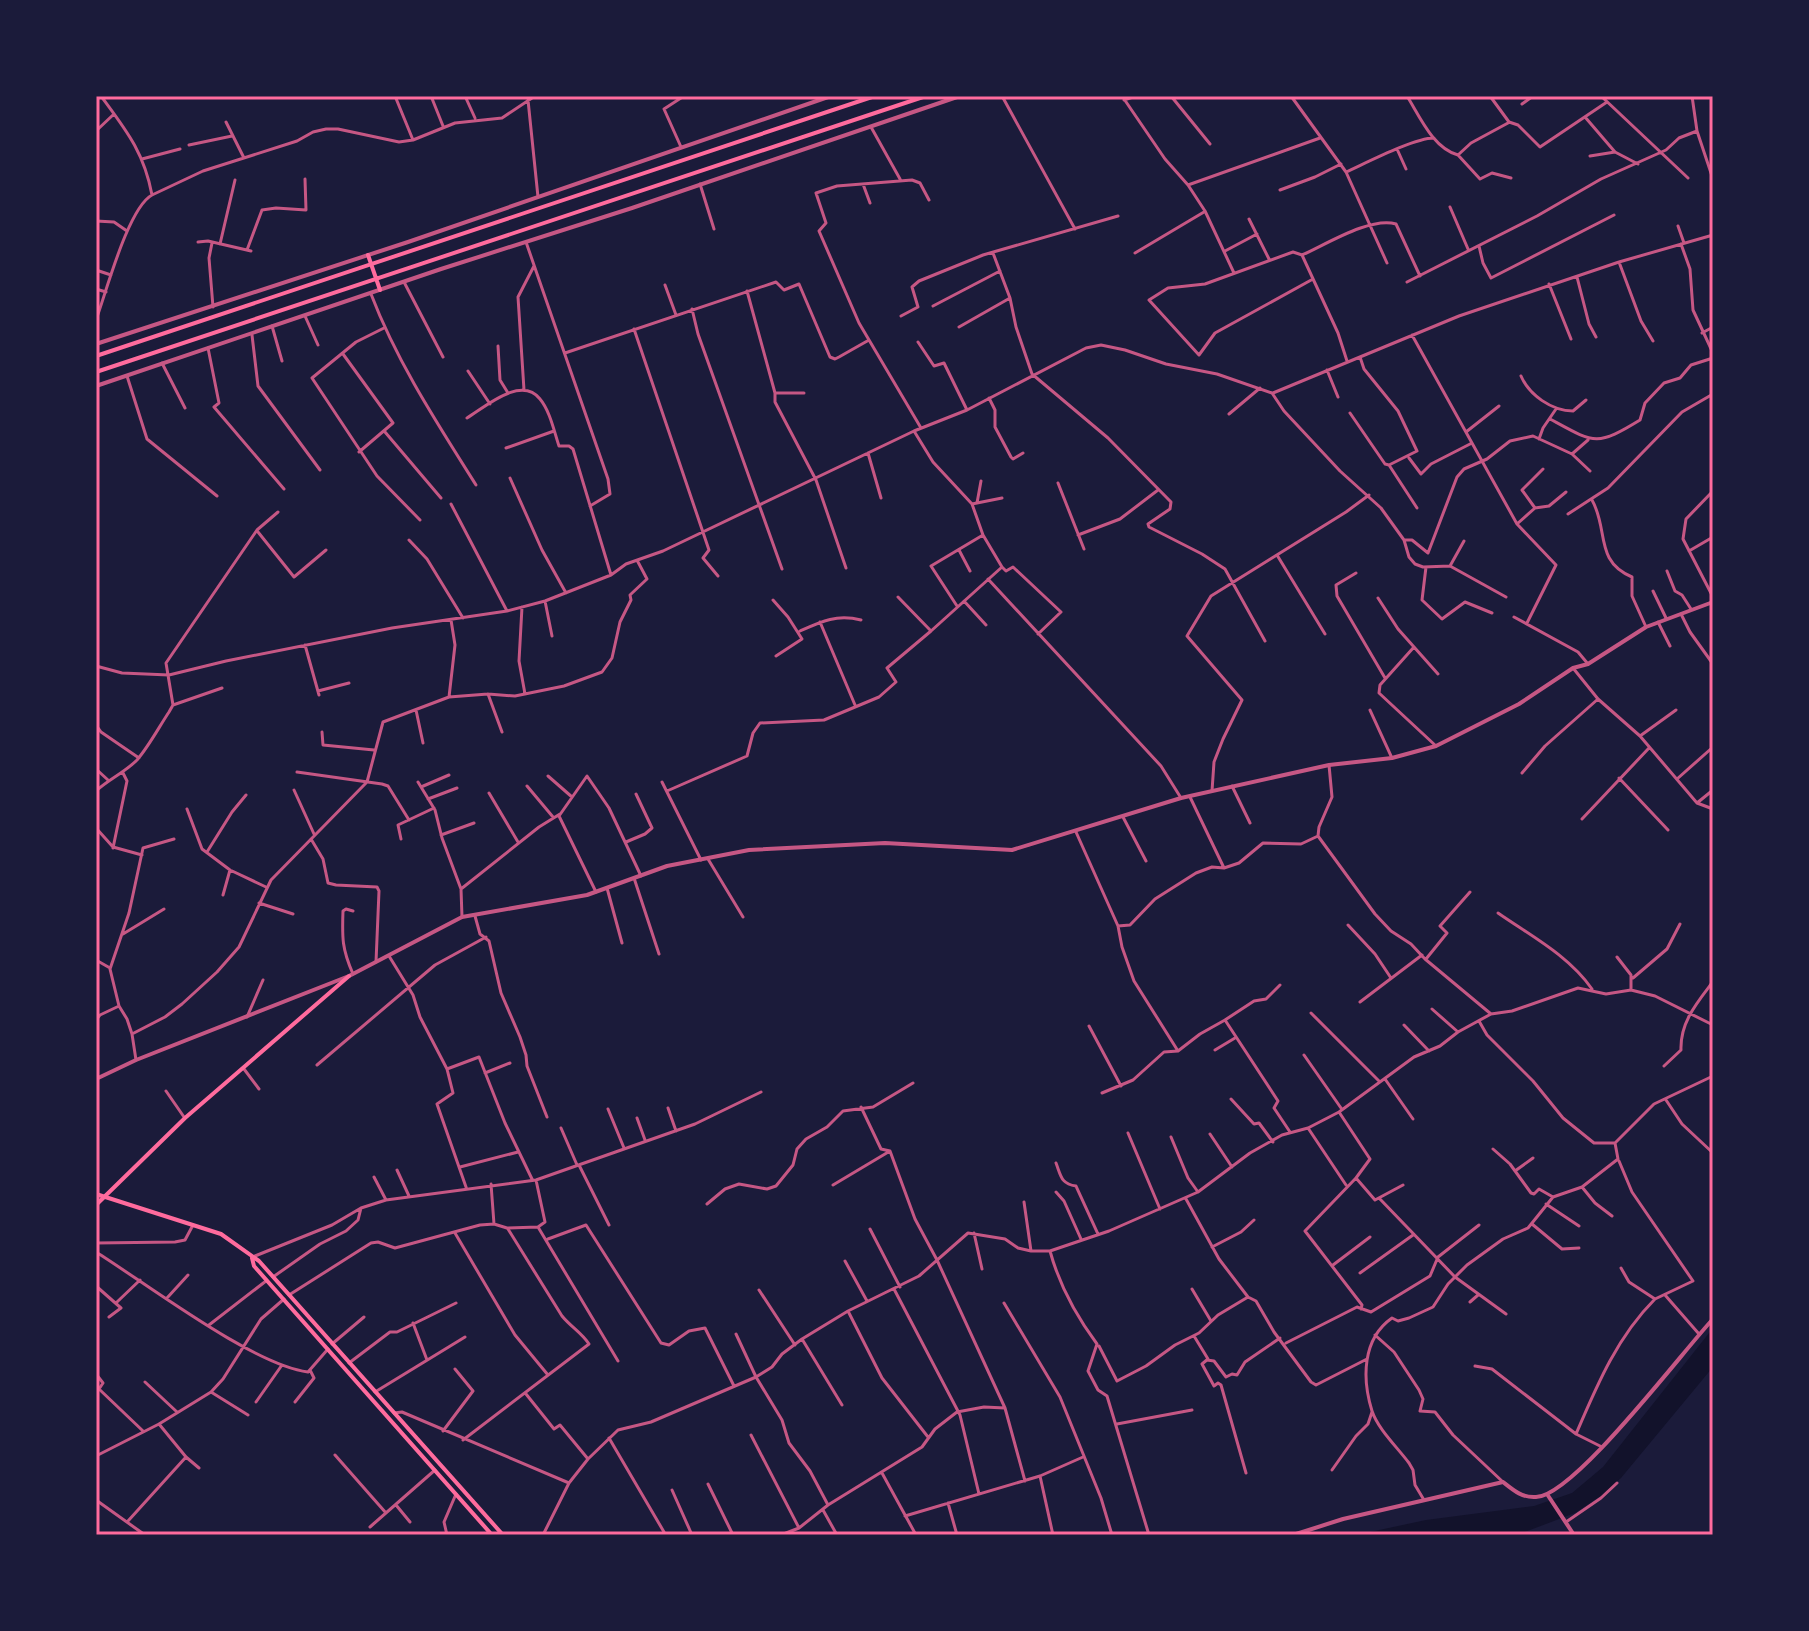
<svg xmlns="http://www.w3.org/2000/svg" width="1809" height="1631" font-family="Signika,sans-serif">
<rect width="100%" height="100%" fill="#1b1b3a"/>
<path fill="#12122b" d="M1713,1328V1367L1621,1478L1602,1495L1575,1513L1517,1535H1356L1426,1520L1534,1506L1572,1493L1603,1467Z"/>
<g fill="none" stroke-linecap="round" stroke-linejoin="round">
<path stroke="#c65784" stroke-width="3" d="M101,96C126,130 144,152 152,195
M395,96L413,140
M431,96L443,126
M465,96L475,118
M1002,96L1075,229
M1122,96L1165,159L1188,185L1205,211L1234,273
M1171,96L1210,144
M1291,96L1346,172L1387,263
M1407,96C1420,117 1433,148 1458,155L1471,143L1508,123
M1490,96L1509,122L1518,125L1540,147L1607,102
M1601,96L1688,178
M1692,96L1697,131L1713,179
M528,100L538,197
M1124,100L1136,96
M1522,104L1533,96
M1585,117L1615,152L1638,164
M226,122L244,158
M871,127L900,179
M96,131L114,114
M189,145L232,136
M681,147L664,109L684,96
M1397,149L1406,169
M1458,155L1480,179L1492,173L1511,178
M1590,156L1615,152
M142,159L180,149
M1346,172C1366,163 1414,138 1434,138
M700,184L714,229
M863,184L870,203
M1188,185L1320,138
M1280,190L1315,177L1341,164
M1450,207L1468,249
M1249,219L1269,259
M96,221L114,222L127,231
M1678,226L1684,243
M198,242L208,241L251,251
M526,242L608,479L610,494L590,506
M212,243L209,258L213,307
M220,244L235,180
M1681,244L1690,269L1693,310L1713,353
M1479,246L1483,263L1491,278L1614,215
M247,250L262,210L276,208L306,210L305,179
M1225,251L1257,234
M993,253L1010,298L1016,327L1032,374L1108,438L1171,502L1170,509L1148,524L1149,527L1202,554L1225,569L1265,641
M1135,253L1204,212
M1302,255L1338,333L1347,361
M1619,262L1641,321L1653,341
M96,270L111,275
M1577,277L1589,324L1596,337
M1313,279L1215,333L1199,355L1149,300L1168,288L1205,284L1293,252L1302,255C1325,245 1371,216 1396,224L1420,276
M404,282L443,357
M1407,282L1537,216L1601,179L1666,150L1679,138L1697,131
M1549,284L1571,339
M665,285L676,315
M96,289L106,292
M747,291L775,393V402L816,480L846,568
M371,294C397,362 437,423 476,485
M933,306L1000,271
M692,309L698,334L782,569
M305,316L318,345
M901,316L918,307L912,287L919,281L983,255L1118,216
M96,320C106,293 128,208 152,195L203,171L297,141L313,132L326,129H338L399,142L413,140L455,123L502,118L535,96
M272,326L282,361
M959,327L1010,298
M384,328L356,342L312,378L377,476L420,520
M634,329L709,550L703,558L718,576
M1702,333L1713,327
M252,335L258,386L320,470
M1412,335L1517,524L1556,565L1527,623
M918,342L934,366L944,363L967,410
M498,346L500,380L508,393
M208,348L219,403L214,407L284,489
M565,353L776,282L784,290L799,284L830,357L835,359L839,357L869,340
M343,354L393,423L359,452
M162,363L185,408
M1327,370L1338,397
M468,371L490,404
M127,376L147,439L217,496
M1521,376C1529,395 1552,411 1573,411L1586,400
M524,390L518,297L534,266
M776,393H804
M1273,393L1459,316L1619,262L1713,235
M989,398L995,410V427L1011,457L1013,459L1023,453
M1350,413L1385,464L1389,465L1417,451L1398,411L1364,369L1360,357
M1229,414L1260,388
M467,418C485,407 521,375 540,399C550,411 554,431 559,446H569L573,449L611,575
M1550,419C1594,443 1596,447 1640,420L1645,403L1664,383L1680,378L1691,365L1713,358
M921,428L859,323L819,231L826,223L816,193L837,186L912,180L920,183L929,200
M914,431L933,462L972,504L983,535L1002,567
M385,432L441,498
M1466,432L1499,406
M1539,439L1543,428L1556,409
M506,448L554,431
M868,453L881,498
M1572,454L1590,471
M1409,458L1421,474L1431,464L1472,443
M1389,465L1417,508
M510,478L542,550L566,593
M1058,483L1084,549
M1713,491L1686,519L1683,539L1713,597
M1592,500C1609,530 1594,561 1632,577V596L1646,627
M977,503L981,481
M451,504L507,611
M972,504L1002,498
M1535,508L1549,506L1566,492
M1568,514L1608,488L1682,412L1713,394
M1517,524L1535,508L1522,490L1543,469
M258,532L294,577L326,550
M1078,535L1120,519L1158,490
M409,540L427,559L463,618
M1404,540H1412L1428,553L1457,477L1464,469L1487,459L1510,441L1533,436L1572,454L1588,440
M959,550L970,571
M1689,551L1713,537
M1277,555L1325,634
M1450,566L1464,541
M1426,567L1422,600L1442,619L1465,602L1492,613
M1667,571L1675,591L1682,595L1691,609
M1356,573L1336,585L1337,596L1385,678
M988,579L1161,766L1181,798
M1653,591L1666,618
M898,597L931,631L1002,567L1006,571L1013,567L1061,612L1038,634
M1378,598L1398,629L1438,674
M773,600L788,617L802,639L776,656
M545,601L552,636
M964,601L986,625
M957,606L931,566L983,535
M522,607L519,661L525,694
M1681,614L1690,632L1713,664
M1514,617L1578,652L1588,664
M820,622L855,705
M1658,622L1670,646
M800,631C822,621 837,614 861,620
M305,645L319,695
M1414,647L1380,685L1379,693L1436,746
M96,666L122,673L169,675L226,661L392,628L507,611L545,601L611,575L626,564L663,551L914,431L967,410L1086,348L1101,345L1125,350L1166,364L1217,374L1272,393L1284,411L1340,471L1381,508L1404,540L1409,557L1415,564L1423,567L1450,566L1506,597
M1573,668L1598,699L1640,736L1697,803L1713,809
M318,691L349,683
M488,694L502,732
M449,697L488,694L515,696L564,686L602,672L612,658L620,622L631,600L630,595L647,579L638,562
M173,705L222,688
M416,710L423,743
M1370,710L1392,758
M96,725L101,732L139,758
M322,732L323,745L374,750
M1640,736L1676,710
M1329,765L1332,797L1319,827L1318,836L1375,914L1391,931L1411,944L1425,959L1491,1014
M96,769L108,780
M297,772L382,784L388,786L409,820
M1522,773L1545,746L1598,699
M548,776L572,797
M1619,778L1668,830
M1677,779L1713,747
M418,782L435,810L442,838L461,889L462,917
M662,782L701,860
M527,786L553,817
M1232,786L1250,823
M421,787L449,775
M294,790L314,834
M96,791C109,779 124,773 137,760C149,746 159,727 169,712L173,705L166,663L257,530L278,512
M667,791L747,756L753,733L760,723L824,720L879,697L896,682L887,668L931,631
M1212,791L1214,762L1223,739L1242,700L1187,636L1211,596L1346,512L1369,495
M489,793L518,842
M1190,797L1224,868
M428,799L457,788
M1697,803L1713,790
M187,809L202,849L230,870L266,887
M1123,817L1146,861
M1582,819L1649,748
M96,828L113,847L142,855
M1076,832L1118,926L1122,947L1134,981L1178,1051
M441,835L474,823
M311,839L323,859L328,883L336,885L377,887L379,891L376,962
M401,839L398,825L434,808
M626,842L645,834L652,828L636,794
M113,848L127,781L123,773
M207,852L232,812L246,795
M708,859L743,917
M634,878L659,954
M607,888L622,943
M461,889L539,827L560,814
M596,892L559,816L587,776L609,808L641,876
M223,895L230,870
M259,903L293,914
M353,911L346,909L343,911C342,938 342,949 353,974
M1498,913C1531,936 1568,955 1592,989
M475,916L480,934L489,941L501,993L520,1037L526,1055L527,1066L547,1117
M1348,925L1375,954L1391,978
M1118,926L1130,925L1155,899L1196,873L1212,867L1224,868L1239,863L1263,843L1301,844L1318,836
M123,934L164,909
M389,956L413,995L420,1017L447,1069L453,1093L437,1104L466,1187
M1617,957L1631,975V990
M1426,959L1447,933L1440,926L1470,892
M96,960L110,968
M1633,978L1667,949L1680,924
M1280,985L1266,999L1254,1001L1225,1020L1278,1101L1274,1108L1290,1132
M1360,1002L1422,955
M1432,1009L1458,1032
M1311,1013L1379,1081
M247,1017L263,980
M96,1020L100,1015L119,1006
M1479,1021L1487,1035L1533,1081L1563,1118L1594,1143H1615L1654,1104L1713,1076
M1404,1025L1429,1051
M1089,1026L1121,1086
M132,1034L165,1017L182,1004L217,972L239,947L271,880L367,782L383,722L449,697L455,645L451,620
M1215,1050L1235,1038
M1304,1055L1341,1108
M136,1060L132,1034L127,1019L119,1006L110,969L129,913L143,848L174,839
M317,1065L435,965L486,937
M1664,1066L1681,1050C1680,1023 1696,1004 1712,983
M244,1069L259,1089
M447,1069L479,1057L505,1123L532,1179
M485,1073L510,1063
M1385,1079L1413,1119
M166,1091L184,1117
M1102,1093L1133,1080L1164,1052L1178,1051L1200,1034L1225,1020
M1231,1099L1254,1124L1259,1123L1273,1142
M1666,1100L1682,1124L1713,1153
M861,1107L881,1149L890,1151L915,1219L937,1260L1005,1408L1025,1481
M668,1108L676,1131
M608,1109L624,1148
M1339,1112L1370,1159L1356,1178L1305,1231L1362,1305L1361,1309
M637,1118L645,1140
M561,1128L577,1165
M1308,1128L1346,1185
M1128,1133L1160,1209
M1210,1134L1232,1167
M1171,1137L1188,1178L1198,1192
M1493,1149L1510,1164L1531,1193L1534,1194L1539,1189L1553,1197
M1619,1161L1632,1192L1693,1281L1655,1299L1629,1282L1621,1268
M1056,1163C1061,1176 1061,1184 1076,1186L1098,1234
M579,1165L609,1225
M460,1167L518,1152
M397,1170L409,1196
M1515,1171L1533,1158
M374,1177L386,1200
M1356,1178L1375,1200L1403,1185
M536,1180L545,1222L538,1227
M491,1184L494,1224
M833,1185L890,1151
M1582,1187L1595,1203L1612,1216
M1056,1192L1064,1201L1081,1239
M1379,1198L1455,1277L1506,1314
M1186,1199L1219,1259L1248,1297L1256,1301L1274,1332L1311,1382L1316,1385L1367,1359
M1024,1202L1031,1251
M707,1204L725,1189L739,1184L767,1189L776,1186L793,1165L797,1149L806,1139L827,1127L843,1111L873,1107L913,1083
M1546,1204L1579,1226
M1532,1224L1562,1249L1579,1248
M870,1229L900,1287
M455,1233L515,1335L548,1375
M974,1233L982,1269
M548,1239L586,1225L661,1343L669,1345L689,1331L705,1328L734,1386
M96,1243L175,1242L185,1240L193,1225
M1212,1247L1241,1232L1254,1220
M1050,1251C1059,1284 1077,1317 1097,1344L1088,1371L1098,1390L1107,1396L1149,1535
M96,1252C147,1284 253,1365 308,1372L328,1349
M255,1256L332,1225L361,1208L386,1200L536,1180L695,1124L761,1092
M845,1261L867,1301
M1333,1265L1370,1237
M1360,1273L1413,1235
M273,1277L320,1244L346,1231L358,1220L361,1208
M96,1286L121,1308L109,1317
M894,1289L960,1415L979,1494
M1192,1289L1211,1321
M759,1290L795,1345
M289,1295L371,1243L378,1242L395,1248L480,1225L494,1224L507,1228L538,1227L618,1361
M1665,1295L1699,1334
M167,1298L188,1275
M117,1302L140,1280
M1470,1302L1478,1295
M1004,1303L1060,1397L1101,1498L1112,1535
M849,1313L882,1378L928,1437
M413,1323L427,1360
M209,1325L266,1281
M736,1334L756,1377L782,1420L789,1443L810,1471L828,1505
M1375,1335L1394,1352L1419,1390L1423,1399L1420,1411L1435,1412L1453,1435L1503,1482
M1194,1336L1208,1359L1202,1364L1214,1386L1218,1383L1221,1385L1246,1473
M802,1339L842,1405
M1286,1343L1357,1307L1371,1312L1430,1276L1438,1257L1479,1225
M332,1344L364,1317
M1099,1346L1117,1381L1146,1366L1175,1345L1199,1333L1218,1315L1248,1297
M1207,1360L1214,1361L1226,1377L1232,1374L1237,1375L1245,1362L1280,1338
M349,1363L390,1332H397L456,1303
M1475,1366L1492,1369L1576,1434L1602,1447
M96,1374L103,1383L99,1389L143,1431
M145,1382L177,1412
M211,1392L248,1415
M375,1392L465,1337
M526,1394L554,1429L560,1425L588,1459
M256,1402L282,1365
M295,1402L314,1378L310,1370
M394,1413L402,1412L569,1483
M159,1424L186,1457L199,1468
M1117,1424L1192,1410
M443,1431L473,1391L455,1369
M1576,1434C1597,1385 1617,1337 1655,1299
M751,1435L799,1528
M609,1438L664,1532
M463,1440L589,1344C581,1332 571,1327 562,1316L508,1229
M335,1455L386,1513
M96,1456L159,1424L211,1392L223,1379L261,1319L284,1299
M1332,1470L1356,1436L1368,1424L1372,1412
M882,1473L916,1535
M1040,1476L1053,1535
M708,1484L733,1535
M672,1490L692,1535
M96,1500L145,1535
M1424,1500L1415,1485L1413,1470L1409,1463C1397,1447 1378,1429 1372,1411C1362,1379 1362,1339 1392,1318L1398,1321L1409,1318L1433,1307L1448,1284L1467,1265L1503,1239L1528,1228L1553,1197L1582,1187L1618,1159L1615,1143
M948,1503L957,1535
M396,1505L410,1522
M823,1510L837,1535
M905,1516L1040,1476L1083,1457
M128,1521L186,1457
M1566,1522L1601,1498L1617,1483
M370,1527L435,1470
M447,1535L444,1522L456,1494
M543,1535L569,1483L588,1459L618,1430L651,1422L756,1377L772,1367L782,1354L802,1339L848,1311L919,1276L968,1233L1005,1239L1018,1248L1031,1251H1050L1109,1231L1198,1192L1250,1153L1282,1135L1308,1128L1339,1112L1414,1057L1440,1046L1458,1032L1491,1014L1512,1011L1578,988L1606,994L1631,990L1655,996L1713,1025
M781,1535L799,1528L828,1505L922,1447L935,1429L957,1412L984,1407L1005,1408"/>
<path stroke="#c65784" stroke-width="4" d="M96,344L408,242L831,96
M96,386L441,269L632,208L960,96
M96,1079L136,1060L349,976L462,917L587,895L667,866L749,850L885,843L1012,850L1181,798L1329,765L1392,758L1436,746L1519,704L1573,668L1588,664L1646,627L1713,602
M1547,1494L1574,1535
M1293,1535L1343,1519L1503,1482C1513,1490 1522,1498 1536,1497C1574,1496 1682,1352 1713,1319"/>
<path stroke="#ff6b9d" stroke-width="4" d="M368,255L380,290
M96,356L875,96
M96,372L926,96
M96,1194L221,1234L259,1261L503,1535
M96,1205L185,1118L349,976
M252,1258L254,1266L492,1535"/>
</g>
<rect width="1809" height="1631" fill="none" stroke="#1b1b3a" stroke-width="196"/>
<rect x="98" y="98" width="1613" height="1435" fill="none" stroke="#ff6b9d" stroke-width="3"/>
</svg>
